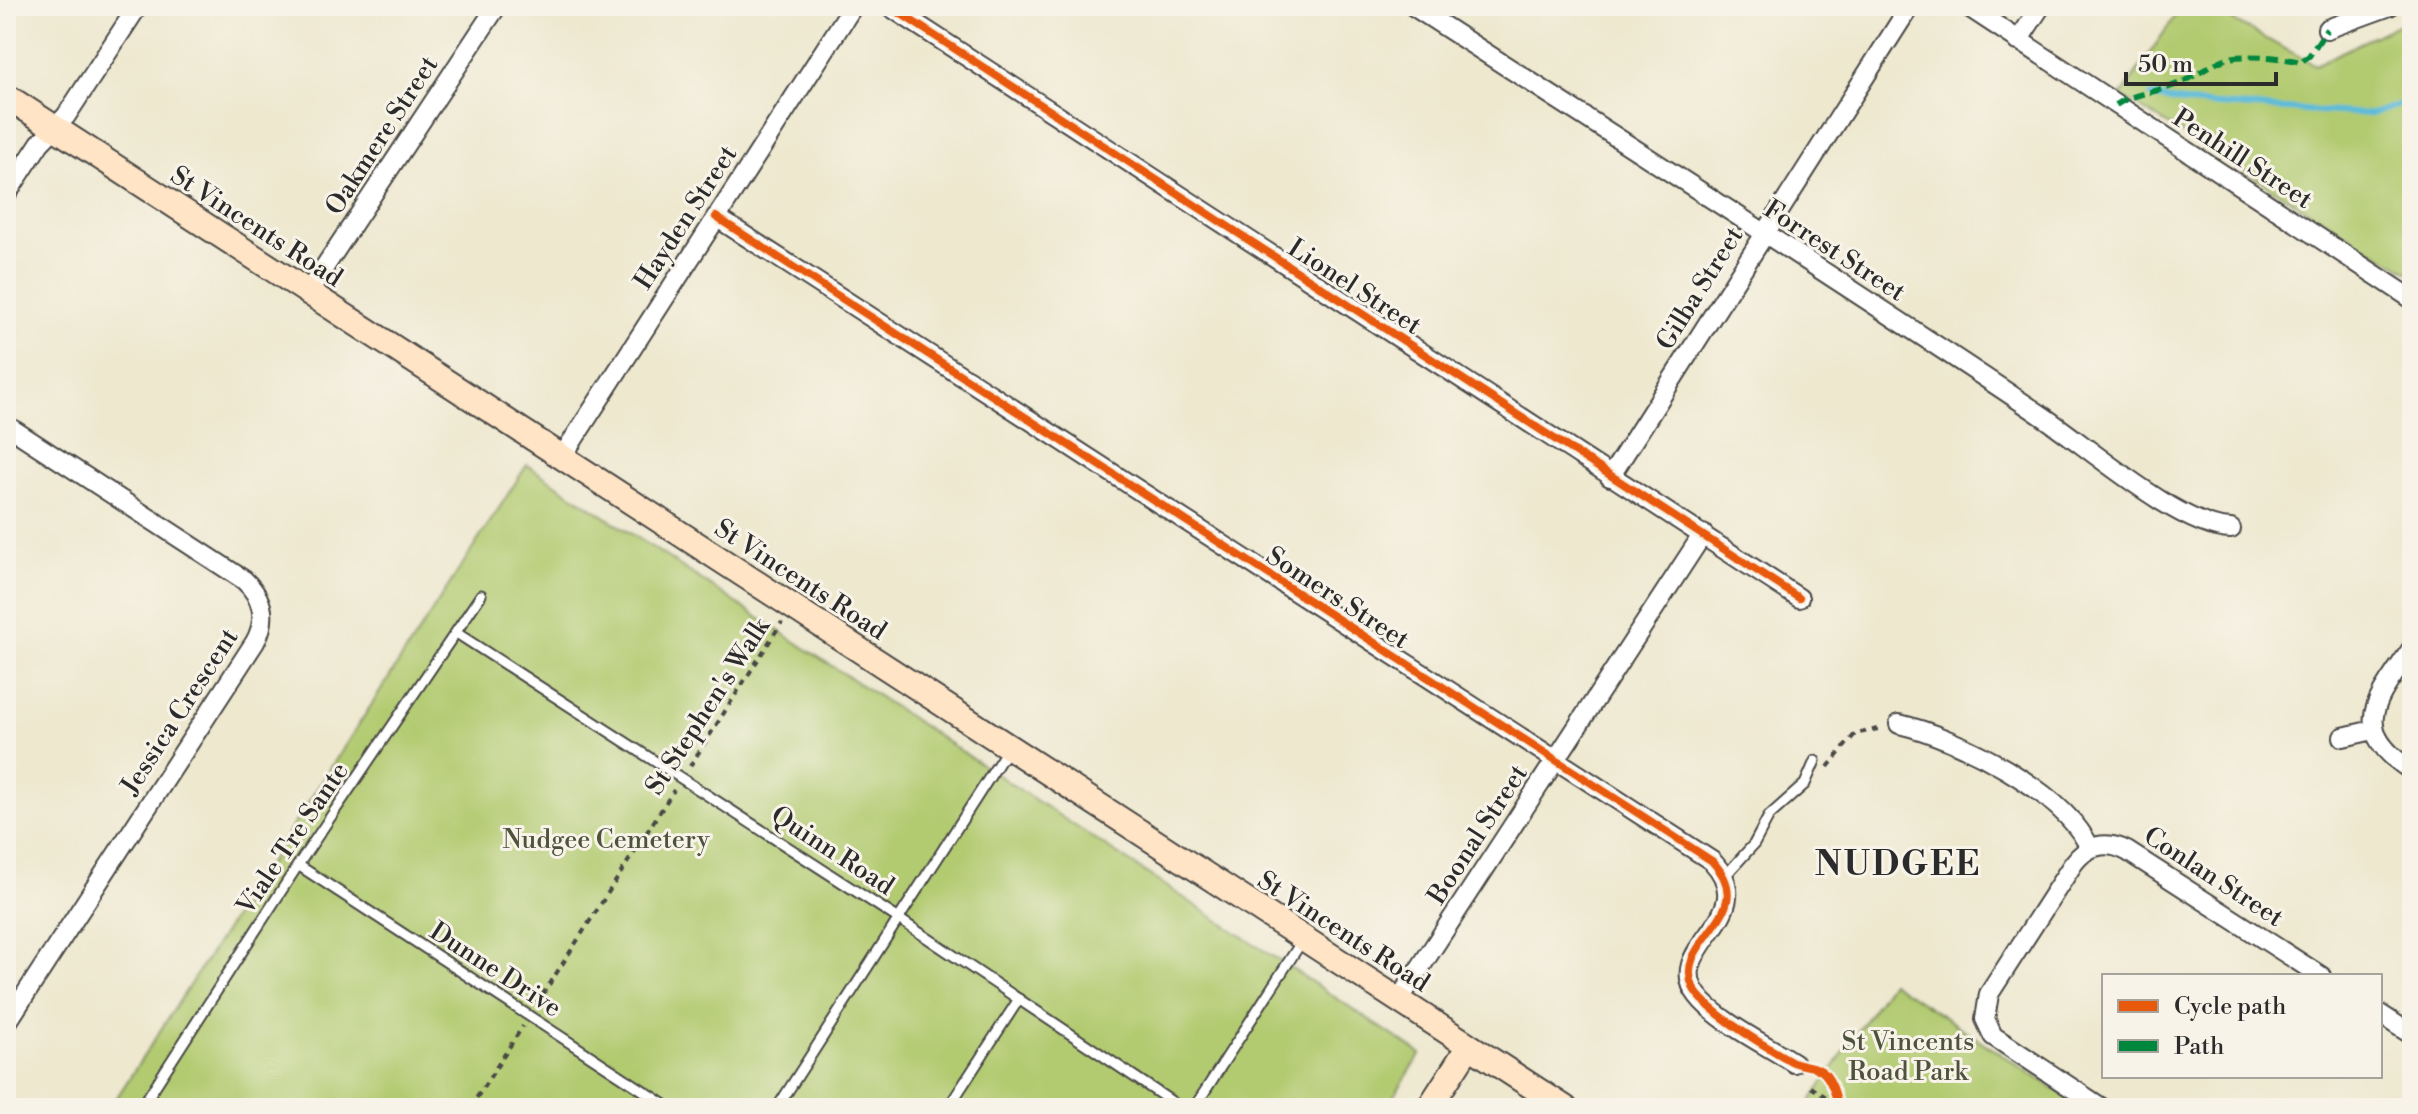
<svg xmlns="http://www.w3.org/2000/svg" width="2418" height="1114" font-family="'Libre Bodoni',serif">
<rect width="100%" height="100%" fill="#f7f3e8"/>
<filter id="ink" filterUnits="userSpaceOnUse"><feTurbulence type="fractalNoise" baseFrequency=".0125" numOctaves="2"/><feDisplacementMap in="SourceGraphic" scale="16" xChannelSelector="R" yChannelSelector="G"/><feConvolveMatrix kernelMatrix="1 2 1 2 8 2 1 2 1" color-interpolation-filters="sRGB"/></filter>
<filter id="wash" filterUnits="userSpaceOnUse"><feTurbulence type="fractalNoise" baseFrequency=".006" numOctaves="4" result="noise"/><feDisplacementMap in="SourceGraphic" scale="32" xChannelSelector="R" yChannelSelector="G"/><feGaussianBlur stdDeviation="1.8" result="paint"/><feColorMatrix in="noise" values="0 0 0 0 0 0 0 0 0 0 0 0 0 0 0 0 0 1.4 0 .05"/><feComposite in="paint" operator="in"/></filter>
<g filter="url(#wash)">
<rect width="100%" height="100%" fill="#eee8cf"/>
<path fill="#b2cb71" stroke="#6e7b4e" stroke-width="2" d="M2182,6H2206L2315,65L2412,18V274L2121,96Z
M527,465L1421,1054L1386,1108H110Z
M1891,982L2083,1108H1806Z"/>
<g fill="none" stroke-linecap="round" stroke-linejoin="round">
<path stroke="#5cbbda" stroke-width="6" d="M2151,96L2185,103L2371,114L2412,101"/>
</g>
</g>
<g filter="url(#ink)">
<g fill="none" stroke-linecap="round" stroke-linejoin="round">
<g stroke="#484744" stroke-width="13">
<path id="lane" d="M458,634L899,919L1181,1108
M298,865L670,1108
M1726,875L1754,844L1769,816L1805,784L1815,761
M141,1108L298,865L481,595
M777,1108L1009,747
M948,1108L1019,999
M1194,1108L1302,941"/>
</g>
<g stroke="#484744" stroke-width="22">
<path id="street" d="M889,6L1799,598
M1413,6C1623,142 1834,276 2041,415C2086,445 2180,528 2231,529
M1967,6L2412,299
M2327,29L2390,6
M2018,41L2041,6
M6,195L40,143L66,116L138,6
M716,217L1712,861C1765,917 1660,948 1698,996C1717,1021 1767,1045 1794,1063
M308,292L497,6
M6,425L244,580C263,598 268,618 255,642L6,1024
M562,457L853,6
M1610,477L1910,6
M2412,648C2378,699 2346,728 2412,771
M1899,724C1959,738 2063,791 2090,848
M2343,737L2373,730
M1399,1000L1703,534
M2380,1014L2412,1035
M2102,1108L1993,1036L1985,1019L1989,994L2073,864C2087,845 2106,840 2127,851L2321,976"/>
</g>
<g stroke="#484744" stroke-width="28">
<path id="secondary" d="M6,96L1565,1108
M1429,1108L1469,1046"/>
</g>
<path stroke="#484744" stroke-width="4" stroke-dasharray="6 6" stroke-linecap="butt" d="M690,766L782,622
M1828,767L1855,734L1882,728
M536,1005L674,790
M1811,1087L1826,1097L1835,1095
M470,1108L523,1026"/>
<use href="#lane" stroke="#fff" stroke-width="9"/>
<use href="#street" stroke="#fff" stroke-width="18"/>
<use href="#secondary" stroke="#ffe4c6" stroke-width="24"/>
<path stroke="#00873e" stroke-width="6" stroke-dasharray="12 6" stroke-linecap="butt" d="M2116,105C2134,93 2154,93 2175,85C2193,79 2207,66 2225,59C2239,54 2286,57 2300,62L2309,56L2327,29"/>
<g stroke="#f7f3e8" stroke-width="13">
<path id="cycleway" d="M889,6L1799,598
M716,217L1712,861C1763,915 1672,939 1693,987C1703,1010 1768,1048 1791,1061C1802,1067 1816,1064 1825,1074C1833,1083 1836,1097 1839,1108"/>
</g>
<use href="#cycleway" stroke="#e8590c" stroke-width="8"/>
</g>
</g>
<g text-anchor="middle" stroke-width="6" stroke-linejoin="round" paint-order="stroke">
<g font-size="26" fill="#2b2b2b" stroke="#f7f3e8">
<text transform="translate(381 135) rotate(-57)" y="9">Oakmere Street</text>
<text transform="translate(2243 158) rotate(33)" y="9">Penhill Street</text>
<text transform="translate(685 217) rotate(-57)" y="9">Hayden Street</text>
<text transform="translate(257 226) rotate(33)" y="9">St Vincents Road</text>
<text transform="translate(1835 250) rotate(33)" y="9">Forrest Street</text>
<text transform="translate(1355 286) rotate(33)" y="9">Lionel Street</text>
<text transform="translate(1699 288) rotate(-58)" y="9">Gilba Street</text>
<text transform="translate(801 579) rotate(33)" y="9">St Vincents Road</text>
<text transform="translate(1338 597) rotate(33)" y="9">Somers Street</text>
<text transform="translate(707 706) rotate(-57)" y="9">St Stephen's Walk</text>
<text transform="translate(179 711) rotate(-57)" y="9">Jessica Crescent</text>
<text transform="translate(1477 834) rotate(-57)" y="9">Boonal Street</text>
<text transform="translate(292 838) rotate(-56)" y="9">Viale Tre Sante</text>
<text transform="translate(833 850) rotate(33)" y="9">Quinn Road</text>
<text transform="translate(2214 876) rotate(33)" y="9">Conlan Street</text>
<text transform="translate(1344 931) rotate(33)" y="9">St Vincents Road</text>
<text transform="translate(496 969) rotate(33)" y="9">Dunne Drive</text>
</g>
<g font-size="26" fill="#4d533c" stroke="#f7f3e8">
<text x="606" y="848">Nudgee Cemetery</text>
<text x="1908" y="1050">St Vincents<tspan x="1908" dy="30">Road Park</tspan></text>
</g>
<g font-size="34" font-weight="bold" letter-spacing="2" fill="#2b2b2b" stroke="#f7f3e8">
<text x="1898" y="875">NUDGEE</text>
</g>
</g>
<rect width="2418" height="1114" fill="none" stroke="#f7f3e8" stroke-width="32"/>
<rect x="2102" y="974" width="280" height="104" fill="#f7f3e8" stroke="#a5a39c" stroke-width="2"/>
<rect x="2118" y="1000" width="40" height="12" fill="#e8590c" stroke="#a5a39c" stroke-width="2"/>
<text x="2174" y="1014" font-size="24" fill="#2b2b2b">Cycle path</text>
<rect x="2118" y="1040" width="40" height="12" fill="#00873e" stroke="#a5a39c" stroke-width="2"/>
<text x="2174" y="1054" font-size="24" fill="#2b2b2b">Path</text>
<path d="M2126 72v12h150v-12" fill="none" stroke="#2b2b2b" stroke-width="4"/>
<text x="2138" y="72" font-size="24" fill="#2b2b2b" stroke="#f7f3e8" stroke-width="6" paint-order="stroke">50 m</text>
</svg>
